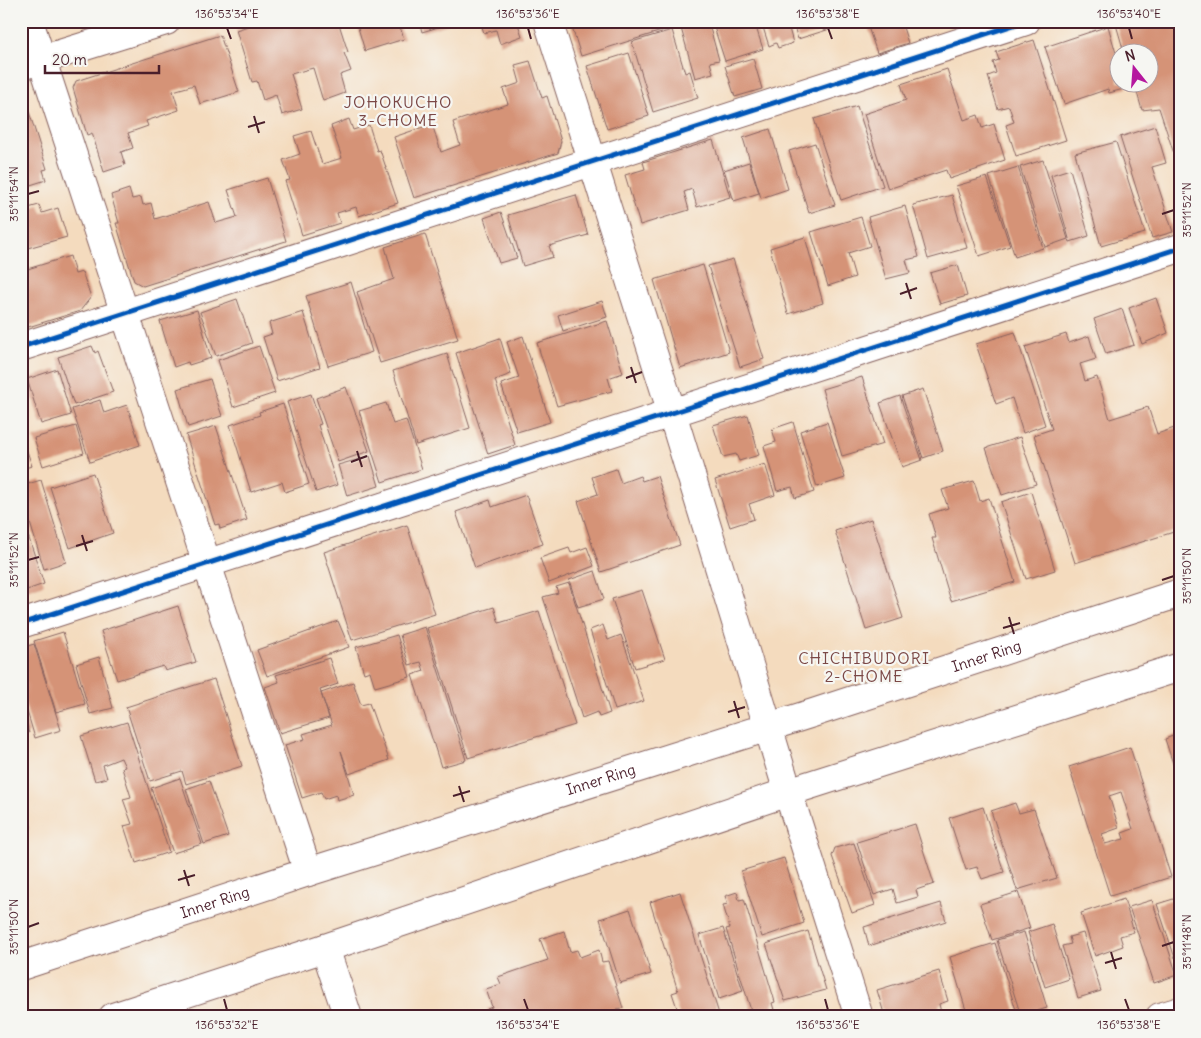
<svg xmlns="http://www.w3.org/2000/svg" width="1201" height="1038" font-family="Delius,sans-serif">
<rect width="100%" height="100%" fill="#f6f6f2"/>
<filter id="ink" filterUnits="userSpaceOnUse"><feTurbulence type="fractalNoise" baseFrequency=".02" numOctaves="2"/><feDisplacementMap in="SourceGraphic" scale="10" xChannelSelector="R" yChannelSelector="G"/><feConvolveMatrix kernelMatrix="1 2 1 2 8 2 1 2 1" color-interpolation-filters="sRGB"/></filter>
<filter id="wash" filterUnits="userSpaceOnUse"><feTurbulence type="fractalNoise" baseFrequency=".0096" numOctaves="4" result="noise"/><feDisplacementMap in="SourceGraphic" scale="20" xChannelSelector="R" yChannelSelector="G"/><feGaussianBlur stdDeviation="1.12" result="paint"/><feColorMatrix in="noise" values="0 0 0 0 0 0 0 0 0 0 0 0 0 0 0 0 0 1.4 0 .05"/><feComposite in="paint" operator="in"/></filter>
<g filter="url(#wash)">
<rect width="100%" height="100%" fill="#f4dbbe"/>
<g id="blocks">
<path fill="#d59377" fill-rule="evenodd" d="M263,21H338L348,52L344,53L351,71L340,75L345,93L323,101L313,68L291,74L302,109L282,115L276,95L263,100L257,81L252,82L236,30Z
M356,21H398L404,39L365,51Z
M419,21H455V22L422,32Z
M480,21H517L522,36L500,44L496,30L484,33Z
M570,21H666L668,29L581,56Z
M679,21H708L719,60L710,62L713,73L695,78Z
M712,21H754L763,49L725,61Z
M761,21H787L793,43L778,48L776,43L769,46Z
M792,21H828L830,29L798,39Z
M829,21H852V22L832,28Z
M876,21H901L908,43L877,53L867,24Z
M1115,21H1180V172L1159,108L1142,110L1134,82H1148V52H1124Z
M1108,26L1118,60V82H1126L1127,88L1109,93L1108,89L1064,104L1045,47Z
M672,30L685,73L690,71L698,98L653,112L632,42Z
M220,35L239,92L200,104L194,85L173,91L179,110L146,121L148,126L128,133L133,148L121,152L125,165L104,172L92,133L87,135L73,88L76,81Z
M1034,40L1066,140L1016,156L1006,125L1014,122L1009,106L998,109L988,76L996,73L993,62L999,60L996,52Z
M629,53L649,116L607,129L587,66Z
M753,58L762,89L735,97L725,66Z
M530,61L542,98L547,96L561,141L558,153L414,198L394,137L432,124L441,152L460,145L453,122L508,104L503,89L520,83L515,65Z
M947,69L964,120L978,115L982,128L994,124L1005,160L949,179L946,170L888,189L864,114L906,100L901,84Z
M26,102L47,169L43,170L46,180L21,188V104Z
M857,106L883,186L841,200L814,119Z
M349,119L353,130L369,125L377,151L380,150L398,203L359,216L356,207L337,213L340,223L302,235L285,181L290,180L283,160L300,154L294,136L311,131L322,164L342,158L331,126Z
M1155,126L1166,163L1152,167L1173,232L1152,238L1120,137Z
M770,129L788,189L761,198L743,138Z
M713,140L730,197L697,207L692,189L684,192L689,210L640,225L625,175L645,169L643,162Z
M1116,142L1145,233L1101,246L1075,153Z
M815,143L835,205L809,213L789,151Z
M1043,160L1068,239L1045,247L1020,167Z
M749,162L759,193L734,201L724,170Z
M1018,167L1043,248L1015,257L989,176Z
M1070,169L1089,236L1070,242L1051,175Z
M987,177L1010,246L979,256L956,186Z
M267,178L286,241L143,286L134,281L116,223H119L111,195L129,189L132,199L141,197L143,205L151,203L155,219L209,202L216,223L237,217L228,190Z
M576,195L588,235L549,246L553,257L523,266L508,215Z
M952,195L967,248L928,259L913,205Z
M39,205L42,213L58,208L67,237L24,249L21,240V210Z
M905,206L919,257L906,260L910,273L886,279L868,217Z
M501,212L517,258L499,263L484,218Z
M861,217L870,246L848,253L855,277L828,286L811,232Z
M425,234L458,339L380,363L357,292L394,279L385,247Z
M805,237L823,303L788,314L770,248Z
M70,256L75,274L82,272L91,297L80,311L25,328L21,318V271Z
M733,259L764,359L740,367L708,266Z
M703,265L729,352L680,368L654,280Z
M958,265L967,296L940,304L930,273Z
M351,282L372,352L328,366L306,296Z
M1156,298L1168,333L1142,344L1129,308Z
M237,299L252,343L216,356L200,312Z
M602,301L607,317L563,331L558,315Z
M1122,309L1134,345L1106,354L1094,319Z
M197,310L211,358L189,365L188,362L174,367L160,321Z
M303,312L320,367L277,381L263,337L272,334L269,323Z
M607,321L623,373L608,378L612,391L557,406L537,343Z
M1015,332L1045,425L1023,433L1012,398L996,404L976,344Z
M1066,334L1069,343L1089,336L1096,359L1080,364L1085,381L1097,377L1110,419L1148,407L1157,434L1180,426V530L1075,563L1034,435L1052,429L1025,347Z
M523,336L550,422L517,432L501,384L519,378L507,342Z
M500,338L511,374L495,380L515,445L488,454L456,353Z
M92,346L95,353L98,351L113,392L74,405L58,357Z
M259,346L275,393L233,407L218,360Z
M447,354L470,428L416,445L393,371Z
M57,369L71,415L41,424L27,379Z
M862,377L883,444L842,456L822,389Z
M210,379L222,416L188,427L177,389Z
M346,387L369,451L338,462L316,398Z
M923,389L943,451L923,458L902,396Z
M311,394L321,424L318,425L337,485L316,492L287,402Z
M900,396L922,460L902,467L880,403Z
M100,400L104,413L127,405L140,445L90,462L72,409Z
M386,403L393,424L406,420L422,469L382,482L359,411Z
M283,404L309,484L285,492L282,482L251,492L230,425L260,415L259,412Z
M748,415L759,455L739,461L736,454L723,457L713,425Z
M793,422L814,492L795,498L792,487L777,491L764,446L776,442L772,429Z
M827,422L845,478L817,487L800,431Z
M76,426L84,453L43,466L34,438Z
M216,426L247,520L220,529L219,524L215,525L186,435Z
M21,433L32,466L21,469Z
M1020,437L1036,484L1002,495L986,448Z
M370,456L379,486L347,496L338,465Z
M765,464L775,495L749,504L754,519L730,527L715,480Z
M616,469L621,483L640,476L642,481L657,476L680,545L601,572L578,501L598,494L592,477Z
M93,473L113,533L70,548L50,487Z
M41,480L66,562L44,569L21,493V486Z
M974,481L980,501L989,498L1015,582L951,601L932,538H936L929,514L948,508L942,490Z
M1031,492L1055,570L1026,579L1001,502Z
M526,495L543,544L475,568L456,512L490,500L492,507Z
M21,514L44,584L21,592Z
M871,519L903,618L866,630L835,531Z
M407,525L435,614L352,640L324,552Z
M587,547L594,566L549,583L540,558L569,548L571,553Z
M595,571L604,599L578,607L569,580Z
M569,583L610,713L599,717L597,712L582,718L543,597L558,593L556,587Z
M642,590L665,659L635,668L612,599Z
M178,606L196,662L165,671L163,666L117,680L101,631Z
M494,607L499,623L539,611L575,725L468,758L427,628Z
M338,621L349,647L267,676L257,650Z
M603,625L608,640L621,635L644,701L615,710L590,630Z
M425,627L466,760L441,767L412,675L424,671L421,662L409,665L400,635Z
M63,632L85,704L56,712L34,641Z
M397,635L410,677L375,687L370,671L364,673L356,647Z
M34,644L61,730L35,738L21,691V648Z
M99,657L113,708L90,714L76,664Z
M329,658L338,684L320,690L329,718L280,733L265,687L279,682L276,675Z
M214,679L242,766L186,784L182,771L150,781L126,707Z
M353,682L361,705L369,703L389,760L349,774L341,751L354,795L337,800L336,795L324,799L321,792L302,798L285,745L305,739L303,734L332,725L321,693Z
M21,707L29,733L21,735Z
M127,722L169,852L136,863L124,826L132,824L123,799L131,797L122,768L125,767L121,758L103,765L107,778L95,781L81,736Z
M1180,733V782H1179L1165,739Z
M1130,747L1171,877L1110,896L1069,767ZM1121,792L1133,829L1122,833L1124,839L1105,844L1102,834L1119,828L1109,796Z
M180,778L202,844L173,853L151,788Z
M209,781L228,836L204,844L186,789Z
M1015,803L1019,813L1034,809L1057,878L1017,890L991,811Z
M21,807L29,829L21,831Z
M983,807L1004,872L982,879L977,867L966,870L949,818Z
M915,824L934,884L916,890L918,897L897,903L893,889L874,895L857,842Z
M854,843L875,905L852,913L832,856L835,848Z
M784,858L804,923L762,937L741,871Z
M680,892L720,1017H680L672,993L678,991L650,902Z
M737,892L739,900L744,899L775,1002L772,1003L774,1010L753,1017L726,929L730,928L723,905L728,904L725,896Z
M1018,892L1030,928L992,940L980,904Z
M1180,897V957L1175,958L1157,904Z
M1124,899L1134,932L1120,936L1123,946L1095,956L1081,913Z
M1152,900L1177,975L1154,983L1129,907Z
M941,903L946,921L869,946L864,927Z
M630,909L651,974L620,983L600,919Z
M1052,924L1069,979L1045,987L1028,932Z
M723,928L743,991L719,999L699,935Z
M564,931L570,952L577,950L580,957L599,950L602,962L608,961L623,1008L617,1009L620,1017H489L487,1009L492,1007L486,989L501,984L498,977L548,960L540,939Z
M808,931L826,990L785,1001L766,944Z
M1024,932L1047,1008L1021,1016L997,940Z
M1083,933L1101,991L1078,998L1062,946L1071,944L1069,937Z
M995,943L1016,1010L995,1017H986L985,1013L968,1017L950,957Z
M939,971L948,1001L939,1004L942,1017H885L877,990Z"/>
</g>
</g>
<g filter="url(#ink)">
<use href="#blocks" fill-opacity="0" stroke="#86615e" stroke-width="1"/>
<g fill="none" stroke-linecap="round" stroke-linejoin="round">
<g stroke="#86615e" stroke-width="30">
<path id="street" d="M29,21L308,872
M548,21L672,413L788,792L859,1017
M21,66L166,21
M21,347L1026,21
M21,624L1180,248
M325,948L348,1017
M1160,1017L1180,1011"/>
</g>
<g stroke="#86615e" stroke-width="30">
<g id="primary">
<path id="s1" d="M21,966L308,872L813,713L1180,593"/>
<path d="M113,1017L325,948L788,792L1180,667"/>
</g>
</g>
<use href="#street" stroke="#fff" stroke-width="28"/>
<use href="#primary" stroke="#fff" stroke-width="28"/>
<g stroke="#f6f6f2" stroke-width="8">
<path id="cycleway" d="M21,347L1026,21
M21,624L1180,248"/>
</g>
<use href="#cycleway" stroke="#0057b8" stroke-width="5"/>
</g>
</g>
<path fill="none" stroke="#4a1f2b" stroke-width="2" d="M227,28L231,39M528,28L531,39M828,28L832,39M1129,28L1132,39M254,116L259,133M248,127L265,122M28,194L39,191M1162,214L1174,210M906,283L911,299M900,294L917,288M631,367L636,383M626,378L642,372M357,451L362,467M351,462L367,456M82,535L87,551M76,546L93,541M28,560L39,557M1162,580L1174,576M1009,617L1014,634M1003,628L1020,623M734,701L739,718M728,712L745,707M459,786L464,802M453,796L470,791M184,870L189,886M178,880L195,875M28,927L39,923M1162,946L1174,942M1111,952L1116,969M1105,963L1122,958M224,999L227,1010M524,999L528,1010M825,999L828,1010M1125,999L1129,1010"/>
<g text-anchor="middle" stroke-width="4.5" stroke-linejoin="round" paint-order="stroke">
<g font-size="15" fill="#4a1f2b" stroke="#f6f6f2">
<text dy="5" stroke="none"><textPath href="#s1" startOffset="1014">Inner Ring</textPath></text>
<text dy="5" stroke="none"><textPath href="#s1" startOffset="609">Inner Ring</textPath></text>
<text dy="5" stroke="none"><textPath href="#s1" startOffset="204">Inner Ring</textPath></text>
</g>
<g font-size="16" letter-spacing="1" fill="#7b4846" stroke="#f6f6f2">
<text x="398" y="108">JOHOKUCHO<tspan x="398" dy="18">3-CHOME</tspan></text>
<text x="864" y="664">CHICHIBUDORI<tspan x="864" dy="18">2-CHOME</tspan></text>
</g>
</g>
<rect width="1201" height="1038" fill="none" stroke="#f6f6f2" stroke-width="55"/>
<g transform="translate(1134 68) rotate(343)"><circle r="24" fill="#f6f6f2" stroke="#b1a0a2"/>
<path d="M0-4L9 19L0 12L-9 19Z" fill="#b5179e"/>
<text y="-8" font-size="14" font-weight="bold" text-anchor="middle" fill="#4a1f2b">N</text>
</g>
<path d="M45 65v8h114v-8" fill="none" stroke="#4a1f2b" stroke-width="2.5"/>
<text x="52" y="65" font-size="15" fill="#4a1f2b" stroke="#f6f6f2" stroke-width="4" paint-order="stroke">20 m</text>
<rect x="28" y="28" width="1146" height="982" fill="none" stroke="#4a1f2b" stroke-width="2"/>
<g font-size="12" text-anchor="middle" fill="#4a1f2b">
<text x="227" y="18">136°53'34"E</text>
<text x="528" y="18">136°53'36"E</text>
<text x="828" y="18">136°53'38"E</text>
<text x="1129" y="18">136°53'40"E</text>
<text transform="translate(14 194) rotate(-90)" y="4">35°11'54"N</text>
<text transform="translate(1187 210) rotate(-90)" y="4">35°11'52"N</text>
<text transform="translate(14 560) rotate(-90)" y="4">35°11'52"N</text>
<text transform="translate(1187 576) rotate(-90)" y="4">35°11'50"N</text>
<text transform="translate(14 927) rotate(-90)" y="4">35°11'50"N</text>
<text transform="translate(1187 942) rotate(-90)" y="4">35°11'48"N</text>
<text x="227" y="1029">136°53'32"E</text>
<text x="528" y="1029">136°53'34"E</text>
<text x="828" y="1029">136°53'36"E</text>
<text x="1129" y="1029">136°53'38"E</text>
</g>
</svg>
